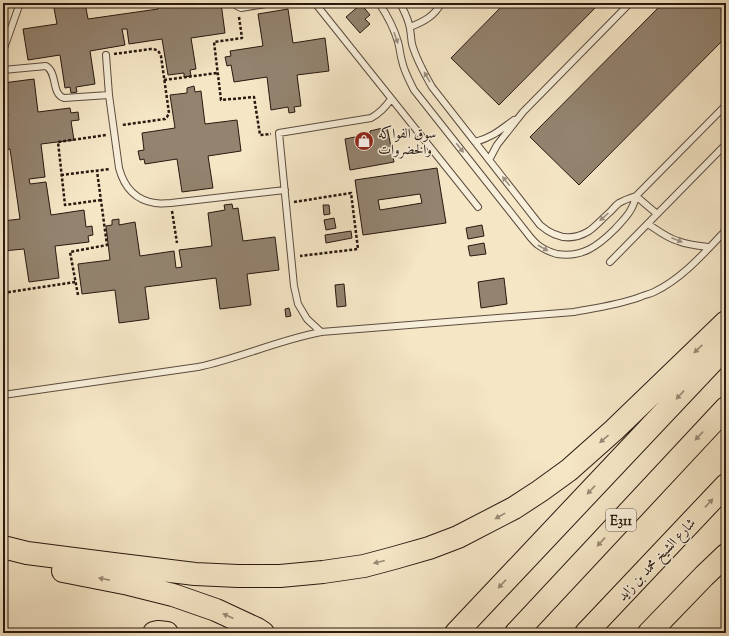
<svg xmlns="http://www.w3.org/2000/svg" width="729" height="636" font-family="'Sorts Mill Goudy',Amiri,serif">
<rect width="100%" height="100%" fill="#f5e6c6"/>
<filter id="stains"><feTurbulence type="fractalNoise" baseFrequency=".005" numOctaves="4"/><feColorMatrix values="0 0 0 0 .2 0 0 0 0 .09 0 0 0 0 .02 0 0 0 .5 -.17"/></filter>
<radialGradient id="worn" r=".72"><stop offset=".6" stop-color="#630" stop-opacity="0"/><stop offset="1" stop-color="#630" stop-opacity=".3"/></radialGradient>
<path fill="#93836f" stroke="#291810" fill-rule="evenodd" d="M53,3H85L88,19L158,9L157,3H187L188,7L212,3H221L225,33L191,38L196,69L190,70L191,76L184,77V73L168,75L162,39L129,44L127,29H122L125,45L90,51L95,84L76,87L77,92L71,93L70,87L65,88L60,55L28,60L23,29L57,24Z
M505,3H600L499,105L451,58Z
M663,3H726V37L579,185L530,137Z
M361,4L370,15L365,19L370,24L360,33L346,17Z
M288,9L293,43L325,38L329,71L297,75L301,106L294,107L295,112L289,113L288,107L271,110L267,77L234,82L231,65L227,66L225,57L231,56L230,51L263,46L258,14Z
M34,79L38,112L70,108L71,113L78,112L79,120L71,121L74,140L41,144L45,177L29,179L30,184L46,182L51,215L84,210L86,227L92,226L93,235L88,236L89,242L55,246L59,278L29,282L24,249L3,251V221L20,219L10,149L3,150V117L8,116L3,83Z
M194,86L195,92L201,91L205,124L237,120L241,151L208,156L213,188L182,192L177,159L145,164L144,159L140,160L138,151L144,150L142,133L175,128L170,95L187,93V88Z
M387,127L394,162L350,170L345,139L370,134V131Z
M437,168L446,223L363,235L355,180ZM420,194L422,203L380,210L378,200Z
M232,204L233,209L238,208L243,241L275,237L279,270L247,274L251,305L220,309L216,278L145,287L149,319L119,323L115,290L82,294L78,264L110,260L106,226L112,225V220L119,219V225L135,222L140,256L174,251L176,268L182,267L179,250L212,246L208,213L225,210L224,205Z
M323,205H329L330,214L324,215Z
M334,218L336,228L326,230L324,220Z
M482,225L484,236L468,239L466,228Z
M351,231L352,238L326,243L325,235Z
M484,243L486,254L470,256L468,246Z
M504,278L507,304L481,308L478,282Z
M344,284L346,306L337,307L335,285Z
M289,308L291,316L286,317L285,309Z"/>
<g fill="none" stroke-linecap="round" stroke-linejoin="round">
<g stroke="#5c4c3e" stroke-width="8">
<path id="service" d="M235,3L237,6L241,8L272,3
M315,3L478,207
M379,3C387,15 394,28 398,42C400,48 400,55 402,61C404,71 409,80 414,90L527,233C530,237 534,242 538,245C543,249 550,252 557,254C582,258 598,246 615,229C625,218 633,211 636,196
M400,3C404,11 409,20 410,29C411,34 411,39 412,44C416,59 424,73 432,87L540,225C555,238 571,242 589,231C596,226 603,218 610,212C613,209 615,206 619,203C624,200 630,198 636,196L726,105
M410,27C423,22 435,16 441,3
M3,51L20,3
M106,55L109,95L119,168C124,187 135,200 155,203C160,204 166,203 171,203L285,190
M3,70L46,66C58,73 51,94 64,98L109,95
M475,142C493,137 500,130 514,120
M489,160L497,145L523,112L630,3
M636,196L657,214
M648,224C657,230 667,238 678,241C688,245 699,246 709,247
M610,262L726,144
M321,332L307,319L298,304L294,286L279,133L371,118C380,113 385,108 391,99
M3,395L198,367C240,358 279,340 321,332L574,312C596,308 618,305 640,297C644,295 650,294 654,292C683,278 704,253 726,230"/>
</g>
<g stroke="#291810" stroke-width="24">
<path id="motorway" d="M3,547L27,553L113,564L195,574L238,576H280L323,572L364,566L394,558L429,548L458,537L514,508L540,491L569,470L614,430L726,322
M63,571L129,584L173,595L216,610L257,629L263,633
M154,633L158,632L167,633
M456,633L726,347
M516,633L726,408
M586,633L726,485
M649,633L704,576L726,555"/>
</g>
<path stroke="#291810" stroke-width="2.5" stroke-dasharray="3 2" stroke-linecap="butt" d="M239,17L242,38L214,42L221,100L254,97L260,135L271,134
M114,54L151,49C157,49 159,51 161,56L169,113L167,117L165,119L122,125
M164,80L217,73
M61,175L110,169
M101,200L65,205L58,142L106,135
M294,202L351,193L358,249L300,256
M172,211L177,243
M3,293L75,282
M78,295L70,252L107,245L97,171"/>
<use href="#service" stroke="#f8efda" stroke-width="6"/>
<use href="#motorway" stroke="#f5e6c6" stroke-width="22"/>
</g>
<defs><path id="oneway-solid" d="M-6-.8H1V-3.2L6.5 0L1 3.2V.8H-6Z"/></defs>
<g fill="#9b8e7f">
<use href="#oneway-solid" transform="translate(396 38) rotate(71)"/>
<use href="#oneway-solid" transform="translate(427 77) rotate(-120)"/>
<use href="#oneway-solid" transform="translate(460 148) rotate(52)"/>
<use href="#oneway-solid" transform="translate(506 181) rotate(-128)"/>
<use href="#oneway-solid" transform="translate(604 217) rotate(138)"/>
<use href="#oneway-solid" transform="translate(677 240) rotate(22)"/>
<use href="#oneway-solid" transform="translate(543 248) rotate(30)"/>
</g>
<g fill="#998974">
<use href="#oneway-solid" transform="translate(698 349) rotate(136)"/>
<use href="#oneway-solid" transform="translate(680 395) rotate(133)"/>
<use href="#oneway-solid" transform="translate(699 436) rotate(133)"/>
<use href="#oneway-solid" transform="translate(604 439) rotate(139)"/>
<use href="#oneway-solid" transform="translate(591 490) rotate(133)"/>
<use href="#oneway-solid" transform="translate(709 503) rotate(-47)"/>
<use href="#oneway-solid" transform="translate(500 516) rotate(151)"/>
<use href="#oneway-solid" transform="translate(601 542) rotate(133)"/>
<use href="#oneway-solid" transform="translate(379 562) rotate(166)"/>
<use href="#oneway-solid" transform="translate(104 579) rotate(-169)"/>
<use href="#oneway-solid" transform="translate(502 584) rotate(133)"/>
<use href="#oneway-solid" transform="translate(228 616) rotate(-155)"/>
</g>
<defs>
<g id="shop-disc" transform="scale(1)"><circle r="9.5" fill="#8f2418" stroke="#f8efda"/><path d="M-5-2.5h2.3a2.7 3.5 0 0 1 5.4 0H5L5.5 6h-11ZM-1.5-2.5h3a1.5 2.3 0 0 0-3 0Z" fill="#fff"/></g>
</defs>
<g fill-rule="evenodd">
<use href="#shop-disc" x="364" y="141"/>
</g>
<g text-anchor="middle" stroke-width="3" stroke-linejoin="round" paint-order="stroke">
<rect fill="#f8efda" stroke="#67584d" stroke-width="1" x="606" y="509" width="30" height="22" rx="3"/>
<g font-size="13" font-weight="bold" fill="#291810">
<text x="621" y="525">E311</text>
</g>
<g font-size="14" fill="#291810" stroke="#f8efda" text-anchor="start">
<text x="378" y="138">سوق الفواكه<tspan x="378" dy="16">والخضروات</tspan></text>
</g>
<g font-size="14" fill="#291810" stroke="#f8efda">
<text transform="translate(656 559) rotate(-47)" y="5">شارع الشيخ محمد بن زايد</text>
</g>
</g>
<rect width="729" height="636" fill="none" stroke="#f5e6c6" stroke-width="16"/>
<rect x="4" y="4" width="721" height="628" fill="none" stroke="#291810" stroke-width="2"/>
<rect x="8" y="8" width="713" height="620" fill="none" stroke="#291810"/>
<rect width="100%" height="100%" filter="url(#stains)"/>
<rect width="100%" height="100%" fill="url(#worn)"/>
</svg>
